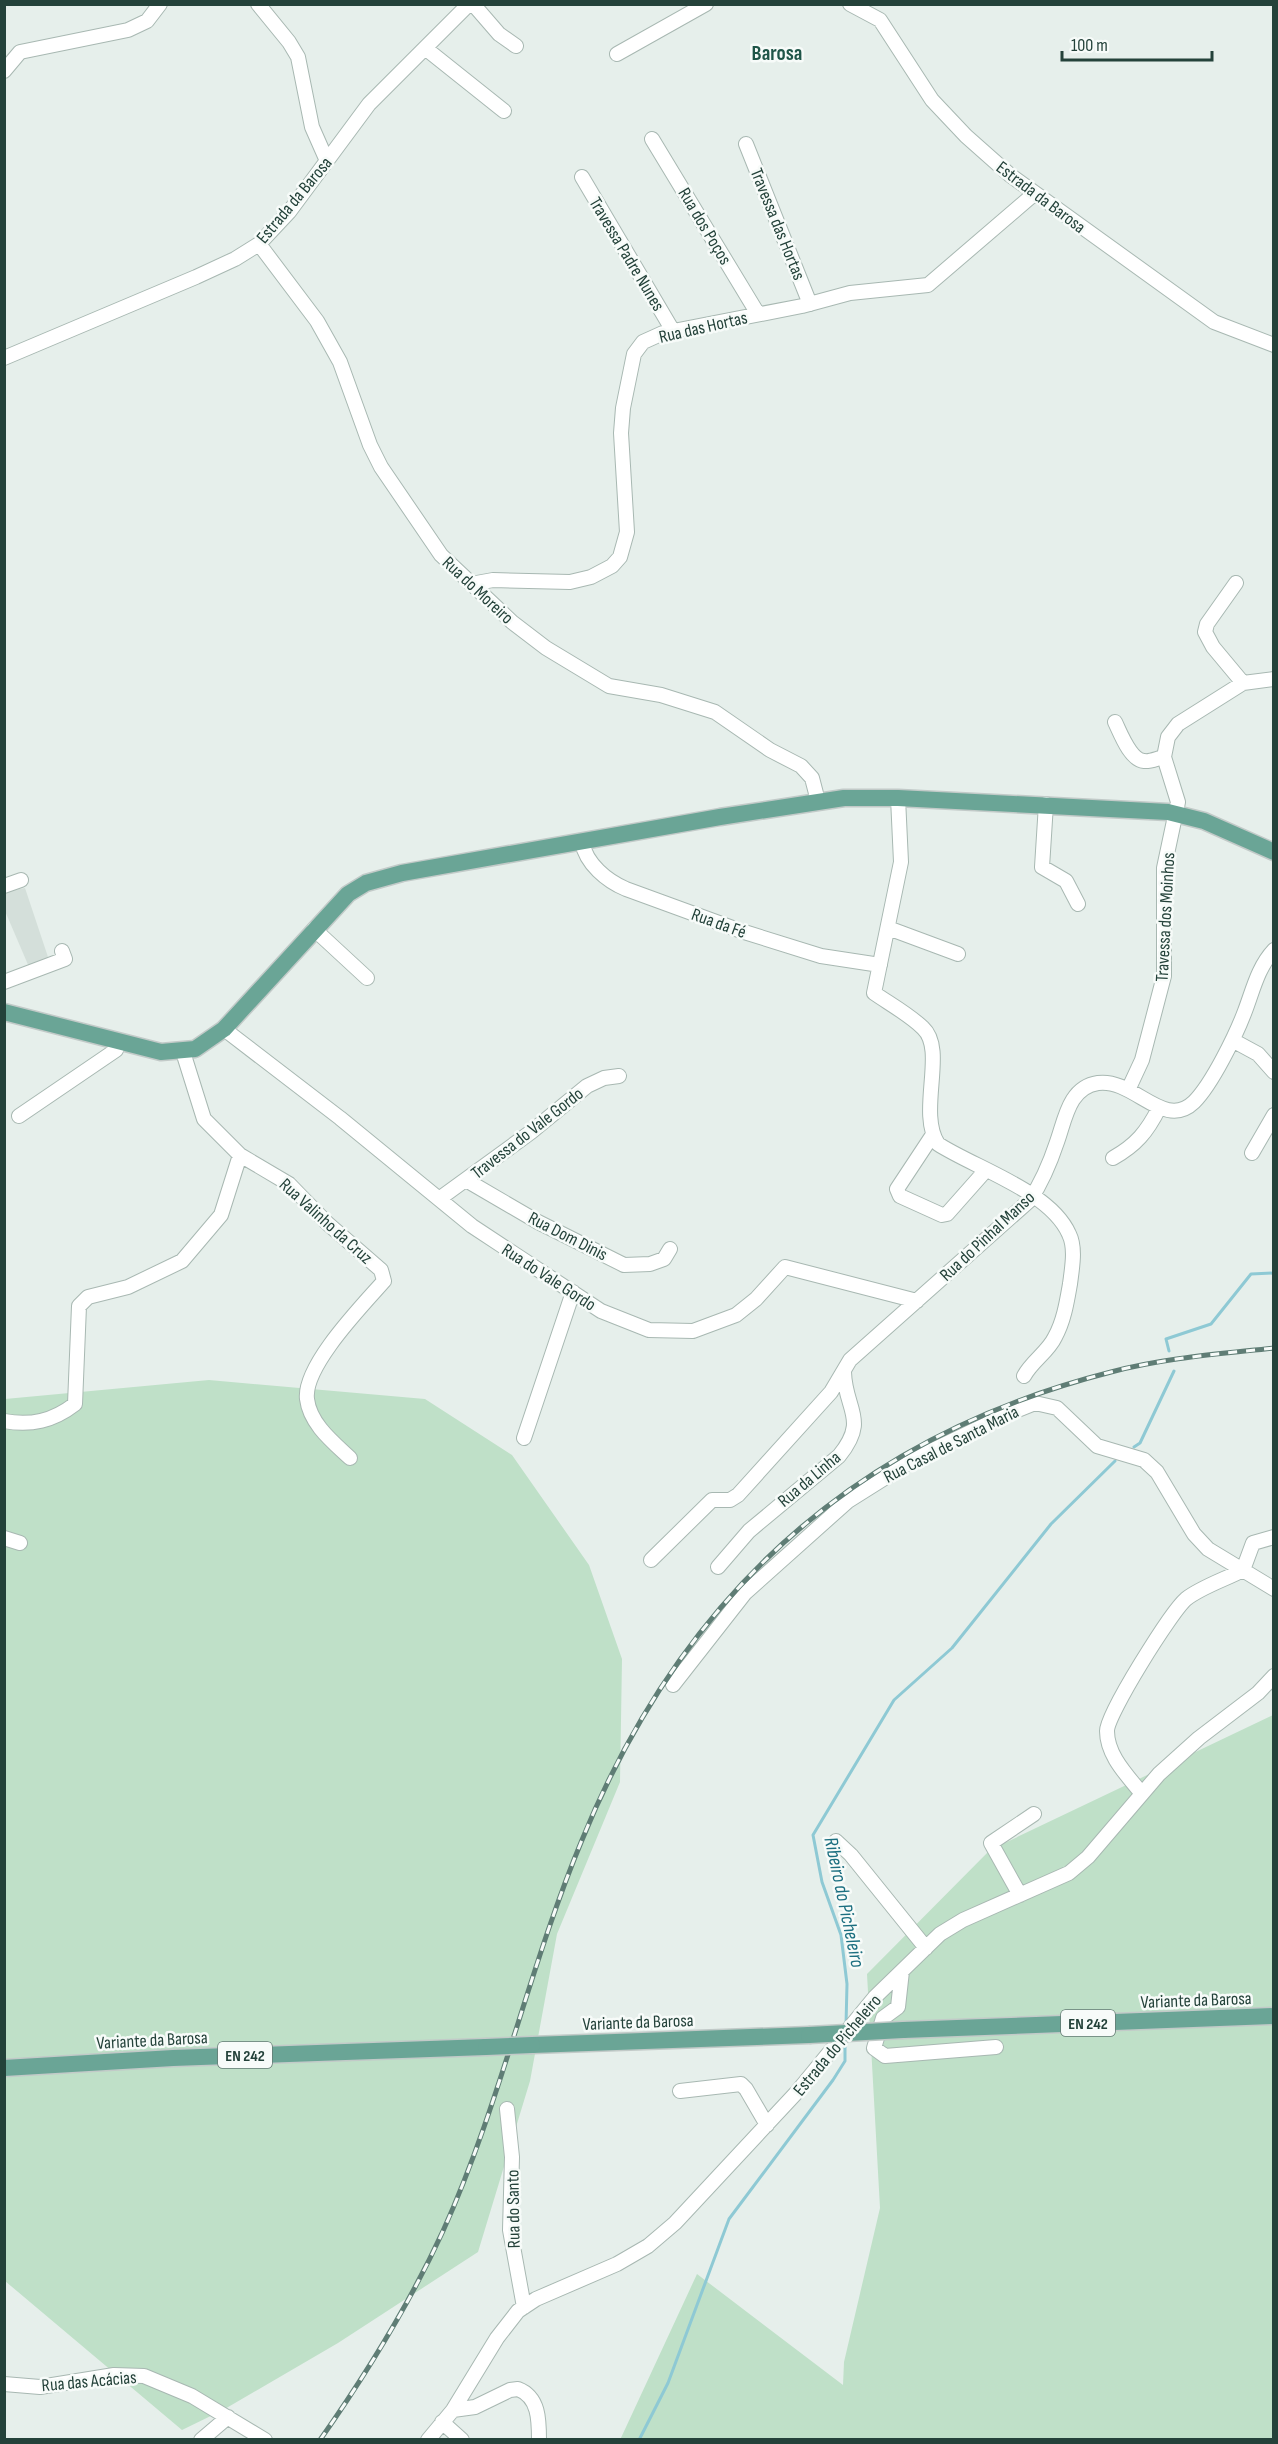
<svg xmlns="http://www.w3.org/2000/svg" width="1278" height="2444" font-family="'Sofia Sans Condensed',sans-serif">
<rect width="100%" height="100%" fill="#e6efeb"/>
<path fill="#d4dfda" d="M25,888L49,960L29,967L5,911L4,892Z"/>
<path fill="#bfe0c8" d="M209,1380L425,1399L512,1455L589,1565L622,1659L620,1782L557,1934L530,2081L478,2252L338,2343L223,2410L182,2430L5,2281V1399Z
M1273,1715V2439L620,2440L697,2274L843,2385L844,2362L880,2208L867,1974L990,1850Z"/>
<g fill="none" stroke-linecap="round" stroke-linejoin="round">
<path stroke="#8ec9d4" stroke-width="3" d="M1169,1351L1166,1339L1211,1324L1251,1274L1274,1273
M1134,1447L1140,1443L1174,1371
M846,2025L847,1984L841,1935L822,1882L813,1835L894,1700L952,1648L1051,1524L1115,1461
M639,2440L668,2383L729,2219L833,2080L845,2061V2041"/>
<g stroke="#a8b8b2" stroke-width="16">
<path id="minor" d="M258,4L289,42L298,57L312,127L327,161
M473,4L499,34L516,46
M850,4L880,20L932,100L966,136L1010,175L1214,322L1274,345
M425,48L504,111
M617,54L706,4
M4,71L20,52L128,30L147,21L160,4
M652,139L758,314
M746,144L810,304
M582,177L673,331
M259,244L317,321L340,362L370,445L381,467L441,555L512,622L546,648L609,686L661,695L715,712L770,750L801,766L812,778L818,801
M4,358L196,277L235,259L259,244L289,212L369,104L469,4
M1236,583L1207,624L1205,632L1213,647L1243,683
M471,584L493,580L570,582L591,577L612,566L620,557L627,532L621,433L623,408L634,354L643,342L663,333L802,306L850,293L928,285L1034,194
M1115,722C1120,732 1130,760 1144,761C1150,762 1158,758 1164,757
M898,798L901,862L874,993C890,1004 910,1015 923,1028C947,1050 917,1112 938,1144C975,1168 1050,1191 1069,1234C1076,1248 1072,1268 1070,1284C1067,1301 1064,1321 1055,1337C1048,1352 1032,1361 1024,1376
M1046,804L1042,867L1066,881L1078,904
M582,842C586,864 607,881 626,889L741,931L821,956L880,965
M4,886L21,880
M888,928L958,954
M314,929L367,978
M4,982L65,959L62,951
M224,1029L340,1118L472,1226L601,1311L649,1330L693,1331L736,1315L756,1299L785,1267L917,1301
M1234,1041L1258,1054L1274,1072
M183,1052L204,1119L240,1155L289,1184L327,1223L381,1270L384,1281C363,1305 303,1366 307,1399C310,1424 333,1442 350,1458
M1129,1088L1142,1060L1164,976V868L1178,802L1164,757L1168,737L1178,724L1243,683L1274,679
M19,1116L116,1050L119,1042
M932,1136L897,1189L900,1196L942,1215L947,1214L986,1170
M1252,1153L1274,1115
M1113,1158C1136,1145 1147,1132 1159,1108
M466,1180L538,1222L624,1265L650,1264L664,1259L670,1249
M439,1199L531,1132L587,1086L604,1078L619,1076
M4,1421C31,1426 53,1421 75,1404L79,1306L88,1297L128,1287L182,1261L221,1215L240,1155
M524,1438L573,1292
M4,1538L20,1543
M651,1560L712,1500H730L738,1495L831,1392L850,1360L1030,1200C1042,1182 1050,1163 1057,1142C1065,1120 1069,1087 1098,1083C1134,1078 1164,1131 1194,1102C1212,1084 1236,1035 1245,1011C1253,990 1258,967 1274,950
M718,1567L749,1531L839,1456C869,1419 845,1410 844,1372
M673,1685L745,1593L848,1501L918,1457L1010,1413L1035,1403L1057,1408L1097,1446L1144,1460L1157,1472L1194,1534L1208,1549L1274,1589
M1142,1794C1128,1776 1107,1756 1107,1731C1107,1714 1171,1612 1186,1599C1201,1587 1226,1579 1243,1570L1253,1543L1274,1537
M836,1841L851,1855L926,1948
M1020,1895L991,1843L1034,1814
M902,1971L898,2007L883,2018L874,2048L885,2056L996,2047
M680,2091L741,2084L746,2089L767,2125
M507,2109L512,2157L510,2230L524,2307
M4,2384L40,2387L114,2375L144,2376L192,2396L265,2440
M453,2410L475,2407L510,2390L518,2389C539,2397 539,2420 539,2440
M442,2422L462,2440
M201,2440L228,2417
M428,2440L453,2410L497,2338L518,2311L536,2299L617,2264L648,2246L675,2223L797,2092L875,1997L940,1934L963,1920L1069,1873L1088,1857L1159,1774L1199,1738L1258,1693L1274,1676"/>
</g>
<g stroke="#c2cac8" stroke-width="19">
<path id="major" d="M4,1012L161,1052L195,1049L224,1029L348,894L366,883L402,873L720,817L844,798H898L1168,812L1204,821L1274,852
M903,2030L1274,2016
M532,2045L809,2035
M4,2068L173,2058L486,2047"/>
</g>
<use href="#minor" stroke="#fff" stroke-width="14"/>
<use href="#major" stroke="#6aa596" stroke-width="16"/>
<g stroke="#5f7d75" stroke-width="5">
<path id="rail" d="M320,2440C367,2373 409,2305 443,2231C500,2105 529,1967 582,1840C681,1597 855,1437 1111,1372C1164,1358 1219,1354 1274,1348"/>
</g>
<use href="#rail" stroke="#f7fbf9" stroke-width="3" stroke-dasharray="9" stroke-linecap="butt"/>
<g stroke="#c2cac8" stroke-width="19" stroke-linecap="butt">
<path id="major-bridge" d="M809,2035L903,2030
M486,2047L532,2045"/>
</g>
<use href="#major-bridge" stroke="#6aa596" stroke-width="16"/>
</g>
<g text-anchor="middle" stroke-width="5" stroke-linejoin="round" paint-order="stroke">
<g fill="#f7fbf9" stroke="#637a73" stroke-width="1.5">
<rect x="1061" y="2010" width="54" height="26" rx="4.5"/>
<rect x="218" y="2042" width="54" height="26" rx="4.5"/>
</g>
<g font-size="16" font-weight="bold" fill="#24423a">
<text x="1088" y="2029">EN 242</text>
<text x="245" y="2061">EN 242</text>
</g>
<g font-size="18" fill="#24423a" stroke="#f7fbf9">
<text transform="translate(1041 197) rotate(37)" y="6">Estrada da Barosa</text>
<text transform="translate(294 200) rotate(-50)" y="6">Estrada da Barosa</text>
<text transform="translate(778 224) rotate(68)" y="6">Travessa das Hortas</text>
<text transform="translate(705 226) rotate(59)" y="6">Rua dos Poços</text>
<text transform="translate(627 254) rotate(59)" y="6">Travessa Padre Nunes</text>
<text transform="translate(703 327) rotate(-13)" y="6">Rua das Hortas</text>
<text transform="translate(478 590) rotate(43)" y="6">Rua do Moreiro</text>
<text transform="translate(1165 917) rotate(-87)" y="6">Travessa dos Moinhos</text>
<text transform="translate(719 923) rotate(20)" y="6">Rua da Fé</text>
<text transform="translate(527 1133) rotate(-38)" y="6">Travessa do Vale Gordo</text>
<text transform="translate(326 1221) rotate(42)" y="6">Rua Valinho da Cruz</text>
<text transform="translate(568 1236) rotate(27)" y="6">Rua Dom Dinis</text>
<text transform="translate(987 1236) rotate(-43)" y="6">Rua do Pinhal Manso</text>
<text transform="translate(549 1277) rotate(33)" y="6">Rua do Vale Gordo</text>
<text transform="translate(951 1444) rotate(-27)" y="6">Rua Casal de Santa Maria</text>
<text transform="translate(809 1479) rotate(-40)" y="6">Rua da Linha</text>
<text transform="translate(1196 2000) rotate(-2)" y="6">Variante da Barosa</text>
<text transform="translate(638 2022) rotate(-2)" y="6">Variante da Barosa</text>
<text transform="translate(152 2040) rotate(-3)" y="6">Variante da Barosa</text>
<text transform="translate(837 2045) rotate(-50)" y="6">Estrada do Picheleiro</text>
<text transform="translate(513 2209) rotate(-91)" y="6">Rua do Santo</text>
<text transform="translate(89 2381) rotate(-5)" y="6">Rua das Acácias</text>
</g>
<g font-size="20" font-style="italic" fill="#1c6f80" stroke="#f7fbf9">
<text transform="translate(845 1902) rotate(78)" y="7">Ribeiro do Picheleiro</text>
</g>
<g font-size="21" font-weight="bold" fill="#1f5548" stroke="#f7fbf9">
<text x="777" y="60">Barosa</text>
</g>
</g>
<rect width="1278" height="2444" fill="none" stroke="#24423a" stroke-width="12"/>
<path d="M1062 51v9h150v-9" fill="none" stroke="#24423a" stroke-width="3"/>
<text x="1071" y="51" font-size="18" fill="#24423a" stroke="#f7fbf9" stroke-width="4.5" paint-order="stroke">100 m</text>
</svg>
